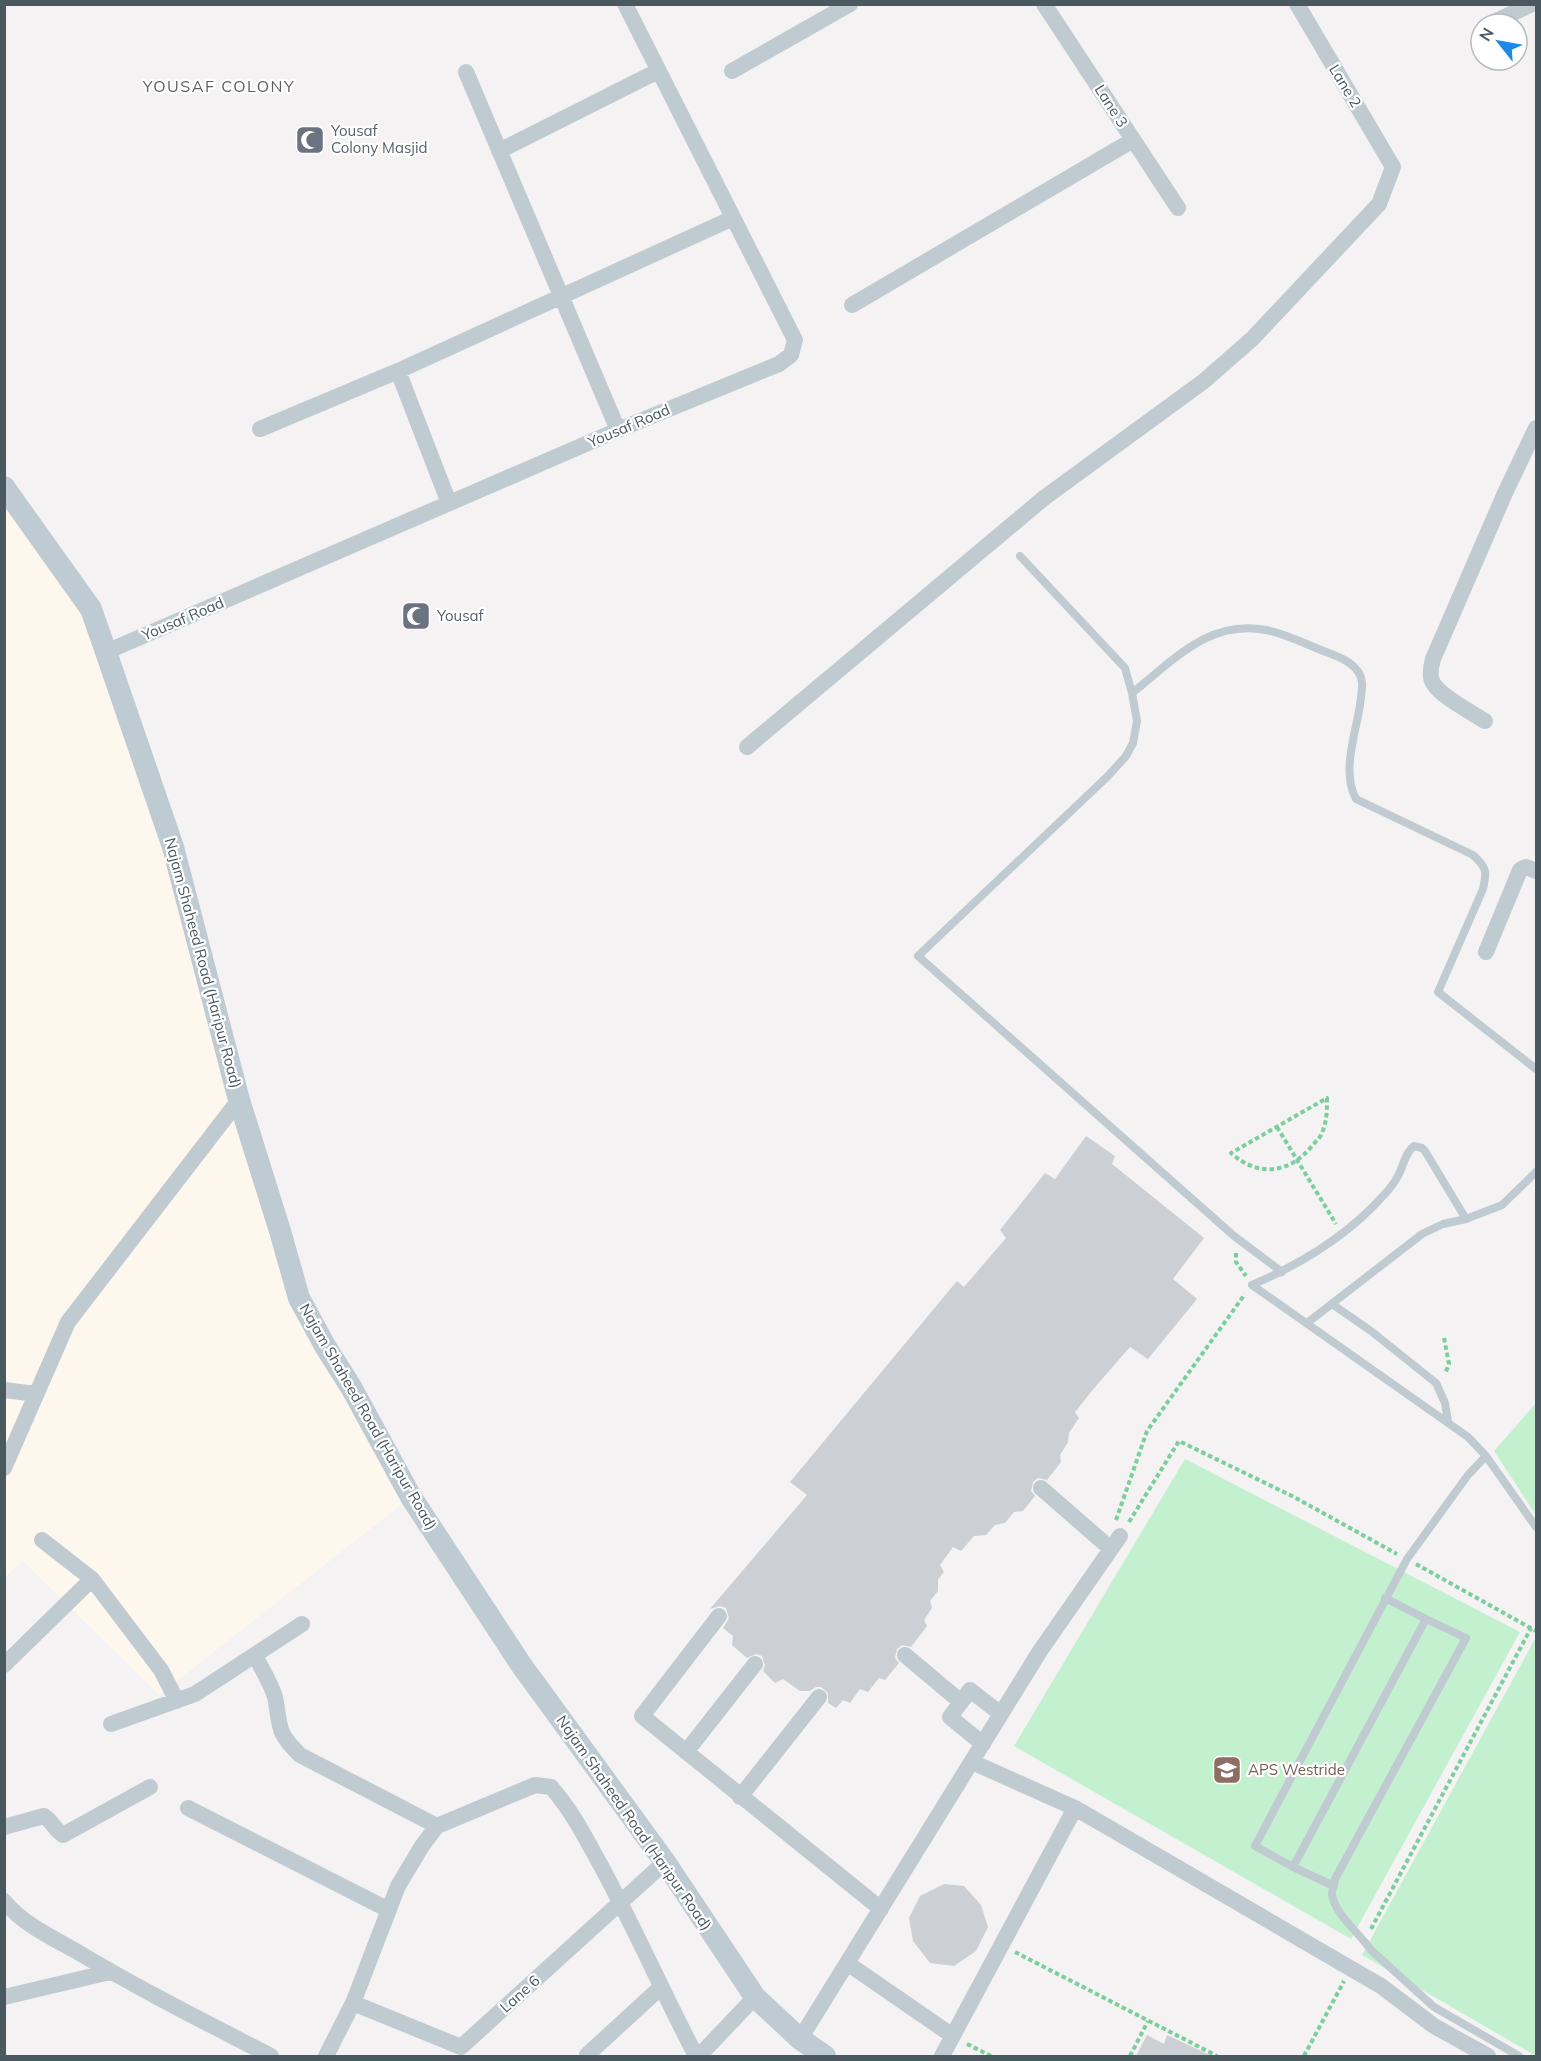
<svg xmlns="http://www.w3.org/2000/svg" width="1541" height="2061" font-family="Mulish,sans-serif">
<rect width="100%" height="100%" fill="#f4f2f3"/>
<path fill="#fdf7ee" d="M4,487L91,609L173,848L295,1299L411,1497L159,1695L23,1561L5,1577Z"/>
<path fill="#c3f0cf" d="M1536,1403V1515L1494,1451Z
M1185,1459L1520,1632L1351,1939L1014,1746Z
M1535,1639H1536V2056L1362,1955Z"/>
<path fill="#ccd0d4" d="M1086,1136L1115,1156L1112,1164L1204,1238L1173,1279L1197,1299L1148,1359L1130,1347L1096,1386L1075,1412L1079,1418L1069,1433L1068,1442L1060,1455L1061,1462L1047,1480L1038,1478L1033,1482L1031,1491L1035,1496L1023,1511L1014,1512L1005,1523L995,1525L986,1535L974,1536L961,1551L953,1547L940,1565L944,1572L938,1580V1591L930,1601L932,1608L924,1620L927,1626L911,1647L902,1645L897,1649L895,1658L899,1663L885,1680L879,1678L868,1692L860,1689L850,1703L843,1700L836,1708L828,1703V1693L821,1687H816L810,1691H800L783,1679L775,1683L763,1671L765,1665L762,1656L756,1654L747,1658L732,1645L733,1636L723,1628L729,1618L726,1608L720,1606L710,1609L807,1495L790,1482L957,1281L964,1287L1006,1238L1000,1230L1045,1173L1055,1179Z
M944,1884L964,1886L981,1905L988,1927L976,1951L954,1966L930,1963L913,1941L909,1918L920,1896Z
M1147,2035L1164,2044L1167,2035L1212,2056H1136Z"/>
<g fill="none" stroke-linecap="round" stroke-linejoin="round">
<path stroke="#7acf9c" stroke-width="4" stroke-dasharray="4.5 3" stroke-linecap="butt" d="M1327,1098C1327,1110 1327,1123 1321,1135C1319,1139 1315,1142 1312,1146C1290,1173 1259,1178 1231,1153Z
M1277,1127L1336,1224
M1236,1253V1262L1246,1276
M1444,1338L1449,1364L1445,1374
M1116,1520L1147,1431L1245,1294
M1129,1522L1179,1441L1294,1497L1397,1554
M1416,1564L1536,1631
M1371,1929L1531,1628
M1015,1952L1217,2056
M967,2044L991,2056
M1130,2056L1148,2021
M1304,2056L1344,1981"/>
<path stroke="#c0cbd1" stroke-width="8" d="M1020,556L1125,668L1132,693L1137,721L1133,743L1126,756L1108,776L918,956L1234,1236L1282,1272
M1132,693C1174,660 1209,619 1266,630C1287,634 1307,645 1326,652C1340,657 1361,665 1362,683C1363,719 1338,765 1356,799L1473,855C1487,868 1487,871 1483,889L1438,992L1536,1069
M1252,1285L1468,1437L1486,1456L1536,1527
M1252,1285C1301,1264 1346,1237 1382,1197C1388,1191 1395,1182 1399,1174C1404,1164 1405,1153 1414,1146L1422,1148L1425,1151L1466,1219
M1332,1304L1371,1331L1436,1383L1445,1403L1448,1421
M1307,1323L1422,1234L1443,1224L1466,1219L1502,1205L1536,1172
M1486,1456L1468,1475L1407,1559L1255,1846L1293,1867L1426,1619L1466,1638L1335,1879C1334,1884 1332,1890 1332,1894C1333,1912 1361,1935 1371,1950L1434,2007L1519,2056
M1385,1598L1426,1619
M1293,1867L1334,1886"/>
<path stroke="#c0cbd1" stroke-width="16" d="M1044,4L1178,208
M1494,22L1532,4
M732,71L850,4
M466,72L618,430
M499,151L658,71
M852,305L1133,140
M398,371L449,503
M260,429L398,371L733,218
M106,652L618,430L779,364L791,355L795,340L625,4
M1485,721C1471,712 1440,696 1433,683C1429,676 1431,666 1433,659L1505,493L1536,428
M747,747L1044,498L1204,381L1252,339L1379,204L1393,167L1297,4
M1486,952L1520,870L1526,867L1536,871
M4,1390L36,1394
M4,1468L68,1322L239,1100
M1041,1488L1111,1549
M42,1540L92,1579L161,1670L177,1701
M719,1616L642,1716L881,1909
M255,1655C261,1668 271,1683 275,1697C281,1728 276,1732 300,1755L437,1826
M905,1655L961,1702
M4,1665L92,1579
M111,1724L195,1694L302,1624
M983,1744L950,1717L970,1690L1001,1714
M686,1752L755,1664
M972,1762L1075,1808L1381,1986L1434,2026L1488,2056
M740,1797L819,1697
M188,1808L389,1910
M4,1827L44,1816C52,1821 55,1830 63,1835L150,1787
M4,1901C23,1924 51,1937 76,1951C139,1989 205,2022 271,2056
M847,1963L953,2036
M4,1997L110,1972
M353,2003L461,2047L665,1862
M800,2039L1040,1651L1120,1536
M587,2055L660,1988
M326,2056L353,2003L398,1886L422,1846L437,1826L535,1785L551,1787C572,1811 584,1835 600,1864C634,1926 663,1993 696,2056
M699,2056L755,1997
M942,2056L1075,1808"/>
<path stroke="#bfcbd3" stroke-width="22" d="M4,487L91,609L106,652L173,847L239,1100L280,1231L299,1298L325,1346L351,1387L411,1497L522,1666L665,1862L755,1997L800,2039L825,2056"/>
</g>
<defs>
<g id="mosque-square" transform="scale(1.5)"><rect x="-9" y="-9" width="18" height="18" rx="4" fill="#6b7280" stroke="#fff"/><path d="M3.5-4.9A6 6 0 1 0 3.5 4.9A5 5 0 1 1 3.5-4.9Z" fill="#fff"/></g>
<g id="school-square" transform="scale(1.5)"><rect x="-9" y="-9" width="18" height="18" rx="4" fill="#8d6e63" stroke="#fff"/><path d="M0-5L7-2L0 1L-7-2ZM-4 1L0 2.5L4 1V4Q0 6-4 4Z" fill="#fff"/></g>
</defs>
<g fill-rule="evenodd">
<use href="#mosque-square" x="310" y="140"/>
<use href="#mosque-square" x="416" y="616"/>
<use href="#school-square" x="1227" y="1770"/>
</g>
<g text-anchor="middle" stroke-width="4.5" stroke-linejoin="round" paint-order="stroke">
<g font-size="15" fill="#4a5860" stroke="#fff">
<text transform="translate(1345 86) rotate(59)" y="5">Lane 2</text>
<text transform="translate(1111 106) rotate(57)" y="5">Lane 3</text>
<text transform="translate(629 426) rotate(-23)" y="5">Yousaf Road</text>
<text transform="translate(183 619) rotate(-23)" y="5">Yousaf Road</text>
<text transform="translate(203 963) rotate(75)" y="5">Najam Shaheed Road (Haripur Road)</text>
<text transform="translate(368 1417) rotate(60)" y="5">Najam Shaheed Road (Haripur Road)</text>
<text transform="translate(634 1823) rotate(55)" y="5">Najam Shaheed Road (Haripur Road)</text>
<text transform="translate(520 1994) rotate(-42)" y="5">Lane 6</text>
</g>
<g font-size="15" fill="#5b616d" stroke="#fff" text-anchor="start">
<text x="331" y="136">Yousaf<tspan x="331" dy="17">Colony Masjid</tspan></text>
<text x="437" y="621">Yousaf</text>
</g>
<g font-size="15" fill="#785e54" stroke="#fff" text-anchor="start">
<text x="1248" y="1775">APS Westride</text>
</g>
<g font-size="16" letter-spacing="1.5" fill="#5f6367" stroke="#fff">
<text x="219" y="92">YOUSAF COLONY</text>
</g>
</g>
<rect width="1541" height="2061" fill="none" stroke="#4a5860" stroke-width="12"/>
<g transform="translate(1499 42) rotate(301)"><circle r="28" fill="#ffffff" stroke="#b7bcbf" stroke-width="1.5"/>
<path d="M0-4.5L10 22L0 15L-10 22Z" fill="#1b8ae6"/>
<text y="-9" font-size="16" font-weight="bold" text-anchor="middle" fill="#4a5860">N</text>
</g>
</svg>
